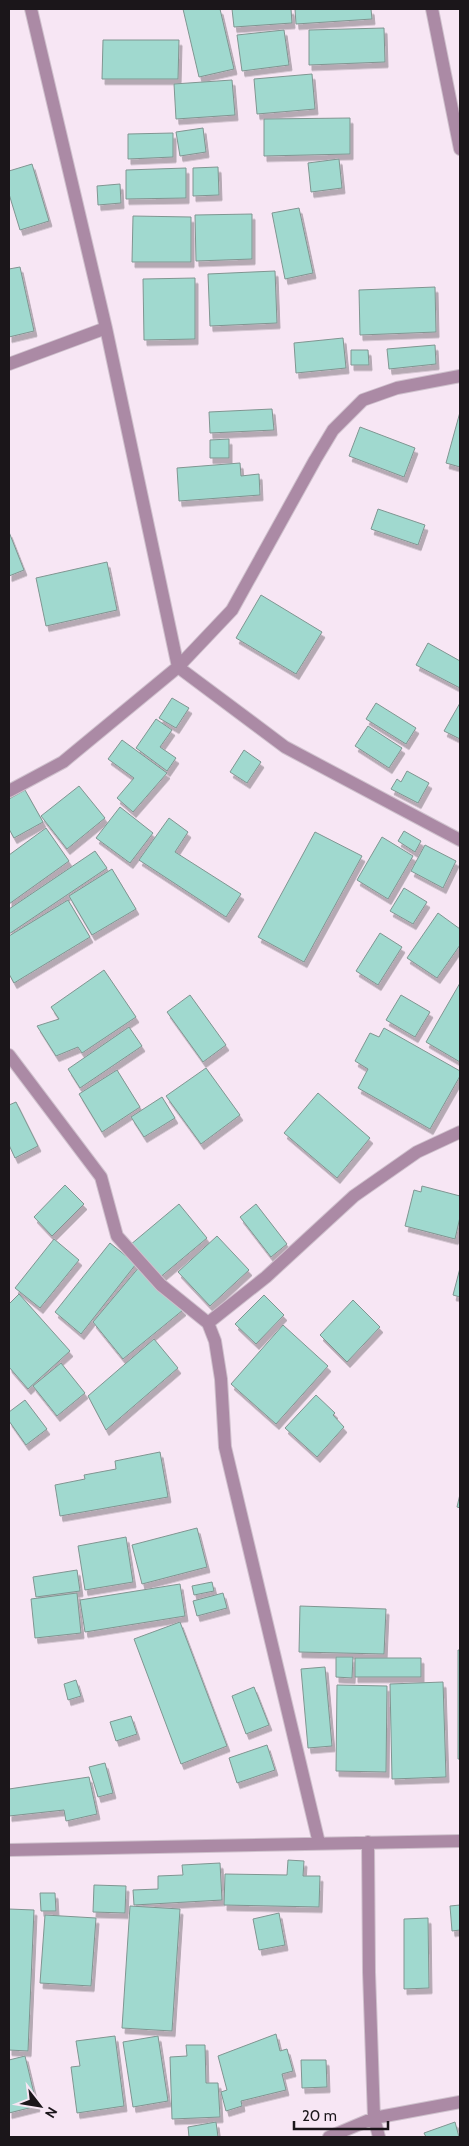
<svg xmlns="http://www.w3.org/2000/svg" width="469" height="2146" font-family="Cabin,sans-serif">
<defs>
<filter id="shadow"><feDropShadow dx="3" dy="5.5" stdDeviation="0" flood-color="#0004"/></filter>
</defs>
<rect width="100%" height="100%" fill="#f7e6f4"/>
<path fill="#a0d9cf" stroke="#809591" filter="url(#shadow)" d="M183,9H220L234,69L199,77Z
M232,9H291L292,23L234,27Z
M295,9H371L372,19L296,24Z
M384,28L385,62L309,65V30Z
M284,30L289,65L242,71L237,35Z
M103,40H179L178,79H102Z
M312,74L315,109L257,114L254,79Z
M232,80L235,115L176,119L174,84Z
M350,118V154L264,156V119Z
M203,128L206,152L180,156L176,132Z
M173,133V157L128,159V134Z
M339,159L342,188L311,192L308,163Z
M32,164L49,221L20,230L9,194V171Z
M218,167L219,195L193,196V168Z
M186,168V198L126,199V170Z
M120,184L121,203L98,205L97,186Z
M299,208L313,273L285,279L272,213Z
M252,214V259L196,261L195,215Z
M133,216L191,217V262H132Z
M20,267L34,331L9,337V269Z
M275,271L277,323L210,326L208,274Z
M195,278V339L144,340L143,279Z
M435,287L436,332L360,335L359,290Z
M343,338L346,368L296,373L294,343Z
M435,345L436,364L389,369L387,349Z
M351,350H368L369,365H351Z
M272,409L274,430L210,433L209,412Z
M460,412V467L446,463Z
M360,427L415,448L404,477L349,456Z
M229,439V458H210V440Z
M240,463L241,476L259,474L260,495L179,501L177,468Z
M378,509L425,525L418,545L371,529Z
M9,532L24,570L9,576Z
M107,562L117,610L46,626L36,578Z
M261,595L322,632L296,674L236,638Z
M428,643L460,661V688L416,665Z
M172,698L189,708L176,728L159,718Z
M376,703L416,728L406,744L366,719Z
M460,703V739L444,731Z
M156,719L172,730L160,747L176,758L167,771L136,748Z
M368,726L402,748L389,768L355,746Z
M122,740L167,773L133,812L117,798L134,778L108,759Z
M244,750L261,762L247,783L230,772Z
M407,771L429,783L418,803L391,789L397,779L401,782Z
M79,786L105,818L67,849L41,816Z
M25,790L43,822L14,838L9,829V799Z
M120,807L153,833L130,863L96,838Z
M169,818L188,832L175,852L241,894L226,917L139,860Z
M46,828L69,861L9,904V855Z
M404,831L421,841L415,852L398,841Z
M315,832L362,856L304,962L258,937Z
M382,837L413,856L388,899L357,880Z
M425,845L456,861L443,888L411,871Z
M95,851L107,868L9,934V909Z
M112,869L136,909L92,935L69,896Z
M404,888L427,902L413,924L390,911Z
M68,900L90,937L14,983L9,974V936Z
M438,913L460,929V945L437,978L407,958Z
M380,933L402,947L378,985L356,971Z
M104,970L136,1017L82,1053L78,1047L56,1056L37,1026L59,1019L51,1007Z
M460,983V1062L426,1042Z
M190,995L226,1045L203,1062L167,1012Z
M401,995L430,1012L415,1037L386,1020Z
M129,1027L142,1046L80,1088L68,1069Z
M384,1028L460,1071V1076L430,1129L358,1088L368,1069L355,1061L370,1033L379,1037Z
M206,1068L240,1115L201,1144L166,1096Z
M117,1070L140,1107L102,1132L79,1094Z
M318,1093L370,1138L337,1178L284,1133Z
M162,1097L175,1118L144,1137L131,1117Z
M16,1102L38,1146L15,1158L9,1145V1105Z
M65,1185L84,1204L52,1236L34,1217Z
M422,1186L460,1196V1217L455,1239L405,1226L414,1190L421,1192Z
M179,1204L207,1238L158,1279L130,1245Z
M256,1204L287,1244L271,1257L240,1217Z
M217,1236L249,1270L210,1306L178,1272Z
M54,1239L79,1260L40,1308L15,1288Z
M110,1243L136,1264L81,1334L55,1312Z
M140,1266L183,1310L123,1359L93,1322Z
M460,1268V1297L453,1295Z
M19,1294L70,1351L28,1389L9,1367V1304Z
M264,1295L284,1315L256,1344L235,1324Z
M353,1300L380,1327L347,1362L320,1335Z
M283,1325L328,1366L276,1424L231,1384Z
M154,1339L178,1368L106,1430L88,1396Z
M61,1363L85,1393L57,1416L33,1386Z
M316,1395L335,1413L333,1415L344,1427L317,1457L285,1428Z
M25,1400L47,1429L26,1445L9,1421V1412Z
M160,1452L168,1497L60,1516L55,1485L85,1479L84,1475L116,1469L115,1461Z
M460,1494V1508L457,1507Z
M197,1528L207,1567L142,1584L132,1545Z
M126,1537L133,1582L85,1590L78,1546Z
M77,1570L80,1591L36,1597L33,1577Z
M212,1582L214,1591L194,1595L192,1586Z
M180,1584L185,1616L85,1632L80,1600Z
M77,1593L81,1633L35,1638L31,1599Z
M223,1593L227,1608L197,1616L193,1601Z
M300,1606L386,1609L384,1654L299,1652Z
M180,1622L227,1746L181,1764L134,1639Z
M458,1650H460V1759H458Z
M336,1657H353L352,1678L336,1677Z
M355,1658H421V1677H355Z
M325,1667L332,1746L308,1748L301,1669Z
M76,1680L81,1696L68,1700L64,1684Z
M443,1682L446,1777L392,1779L390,1684Z
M337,1685L387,1686L386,1772L336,1771Z
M254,1687L269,1725L246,1734L232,1696Z
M131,1716L137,1734L116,1741L110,1722Z
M267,1745L275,1770L237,1783L229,1758Z
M105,1763L113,1793L98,1797L89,1767Z
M89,1777L97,1814L66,1821L64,1810L9,1816V1789Z
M288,1860L304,1861L303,1876H320L319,1907L224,1905L225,1874L287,1875Z
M220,1863L222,1900L134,1905L133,1890L158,1889V1876L183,1875L182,1865Z
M94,1885L126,1886L125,1913L93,1912Z
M40,1893H55L56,1911H41Z
M460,1905V1930L452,1931L450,1906Z
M130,1906L180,1909L172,2031L122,2028Z
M9,1909L34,1910L28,2051L9,2050Z
M279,1913L285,1945L259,1950L253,1919Z
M45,1915L96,1918L91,1986L40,1983Z
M428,1918L429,1988L404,1989V1919Z
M276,2034L280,2051L287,2049L293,2071L282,2074L286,2090L241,2101L242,2106L226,2111L221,2092L227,2090L218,2056Z
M115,2036L124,2106L77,2113L71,2067L80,2066L76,2041Z
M158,2036L168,2101L133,2107L123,2042Z
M186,2045H205L206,2083H218L220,2117L172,2119L170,2057L187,2056Z
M25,2056L37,2106L9,2113V2060Z
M301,2060H326L327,2087L302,2088Z
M216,2122L218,2137H189L188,2127Z
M455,2122L459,2137H426L424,2133Z"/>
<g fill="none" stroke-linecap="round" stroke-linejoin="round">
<g stroke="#cfc1cd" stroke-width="14">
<path id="minor" d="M31,9L106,328L178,667L285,747L460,840
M432,9L460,149
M9,364L106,328
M9,791L63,762L178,667L232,610L315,460L333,430L363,400L397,388L460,376
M9,1055L101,1177L117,1236L161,1285L208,1323L215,1341L221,1379L225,1447L319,1843
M208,1323L266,1277L354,1196L417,1152L460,1132
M368,1842L369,1972L374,2118L379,2137
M9,1850L460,1841
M329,2137L374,2118L460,2102"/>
</g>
<use href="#minor" stroke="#ab8aa5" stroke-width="12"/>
</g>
<rect width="469" height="2146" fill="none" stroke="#1b161a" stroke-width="20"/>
<g transform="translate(40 2106) rotate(121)" stroke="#f7e6f4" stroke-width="4" paint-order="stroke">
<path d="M0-4L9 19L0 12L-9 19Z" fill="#1b161a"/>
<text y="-8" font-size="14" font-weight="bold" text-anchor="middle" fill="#1b161a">N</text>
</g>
<path d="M294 2121v8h94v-8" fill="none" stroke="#1b161a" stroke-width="2.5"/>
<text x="302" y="2121" font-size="15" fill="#1b161a" stroke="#f7e6f4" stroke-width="4" paint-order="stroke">20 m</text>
</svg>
